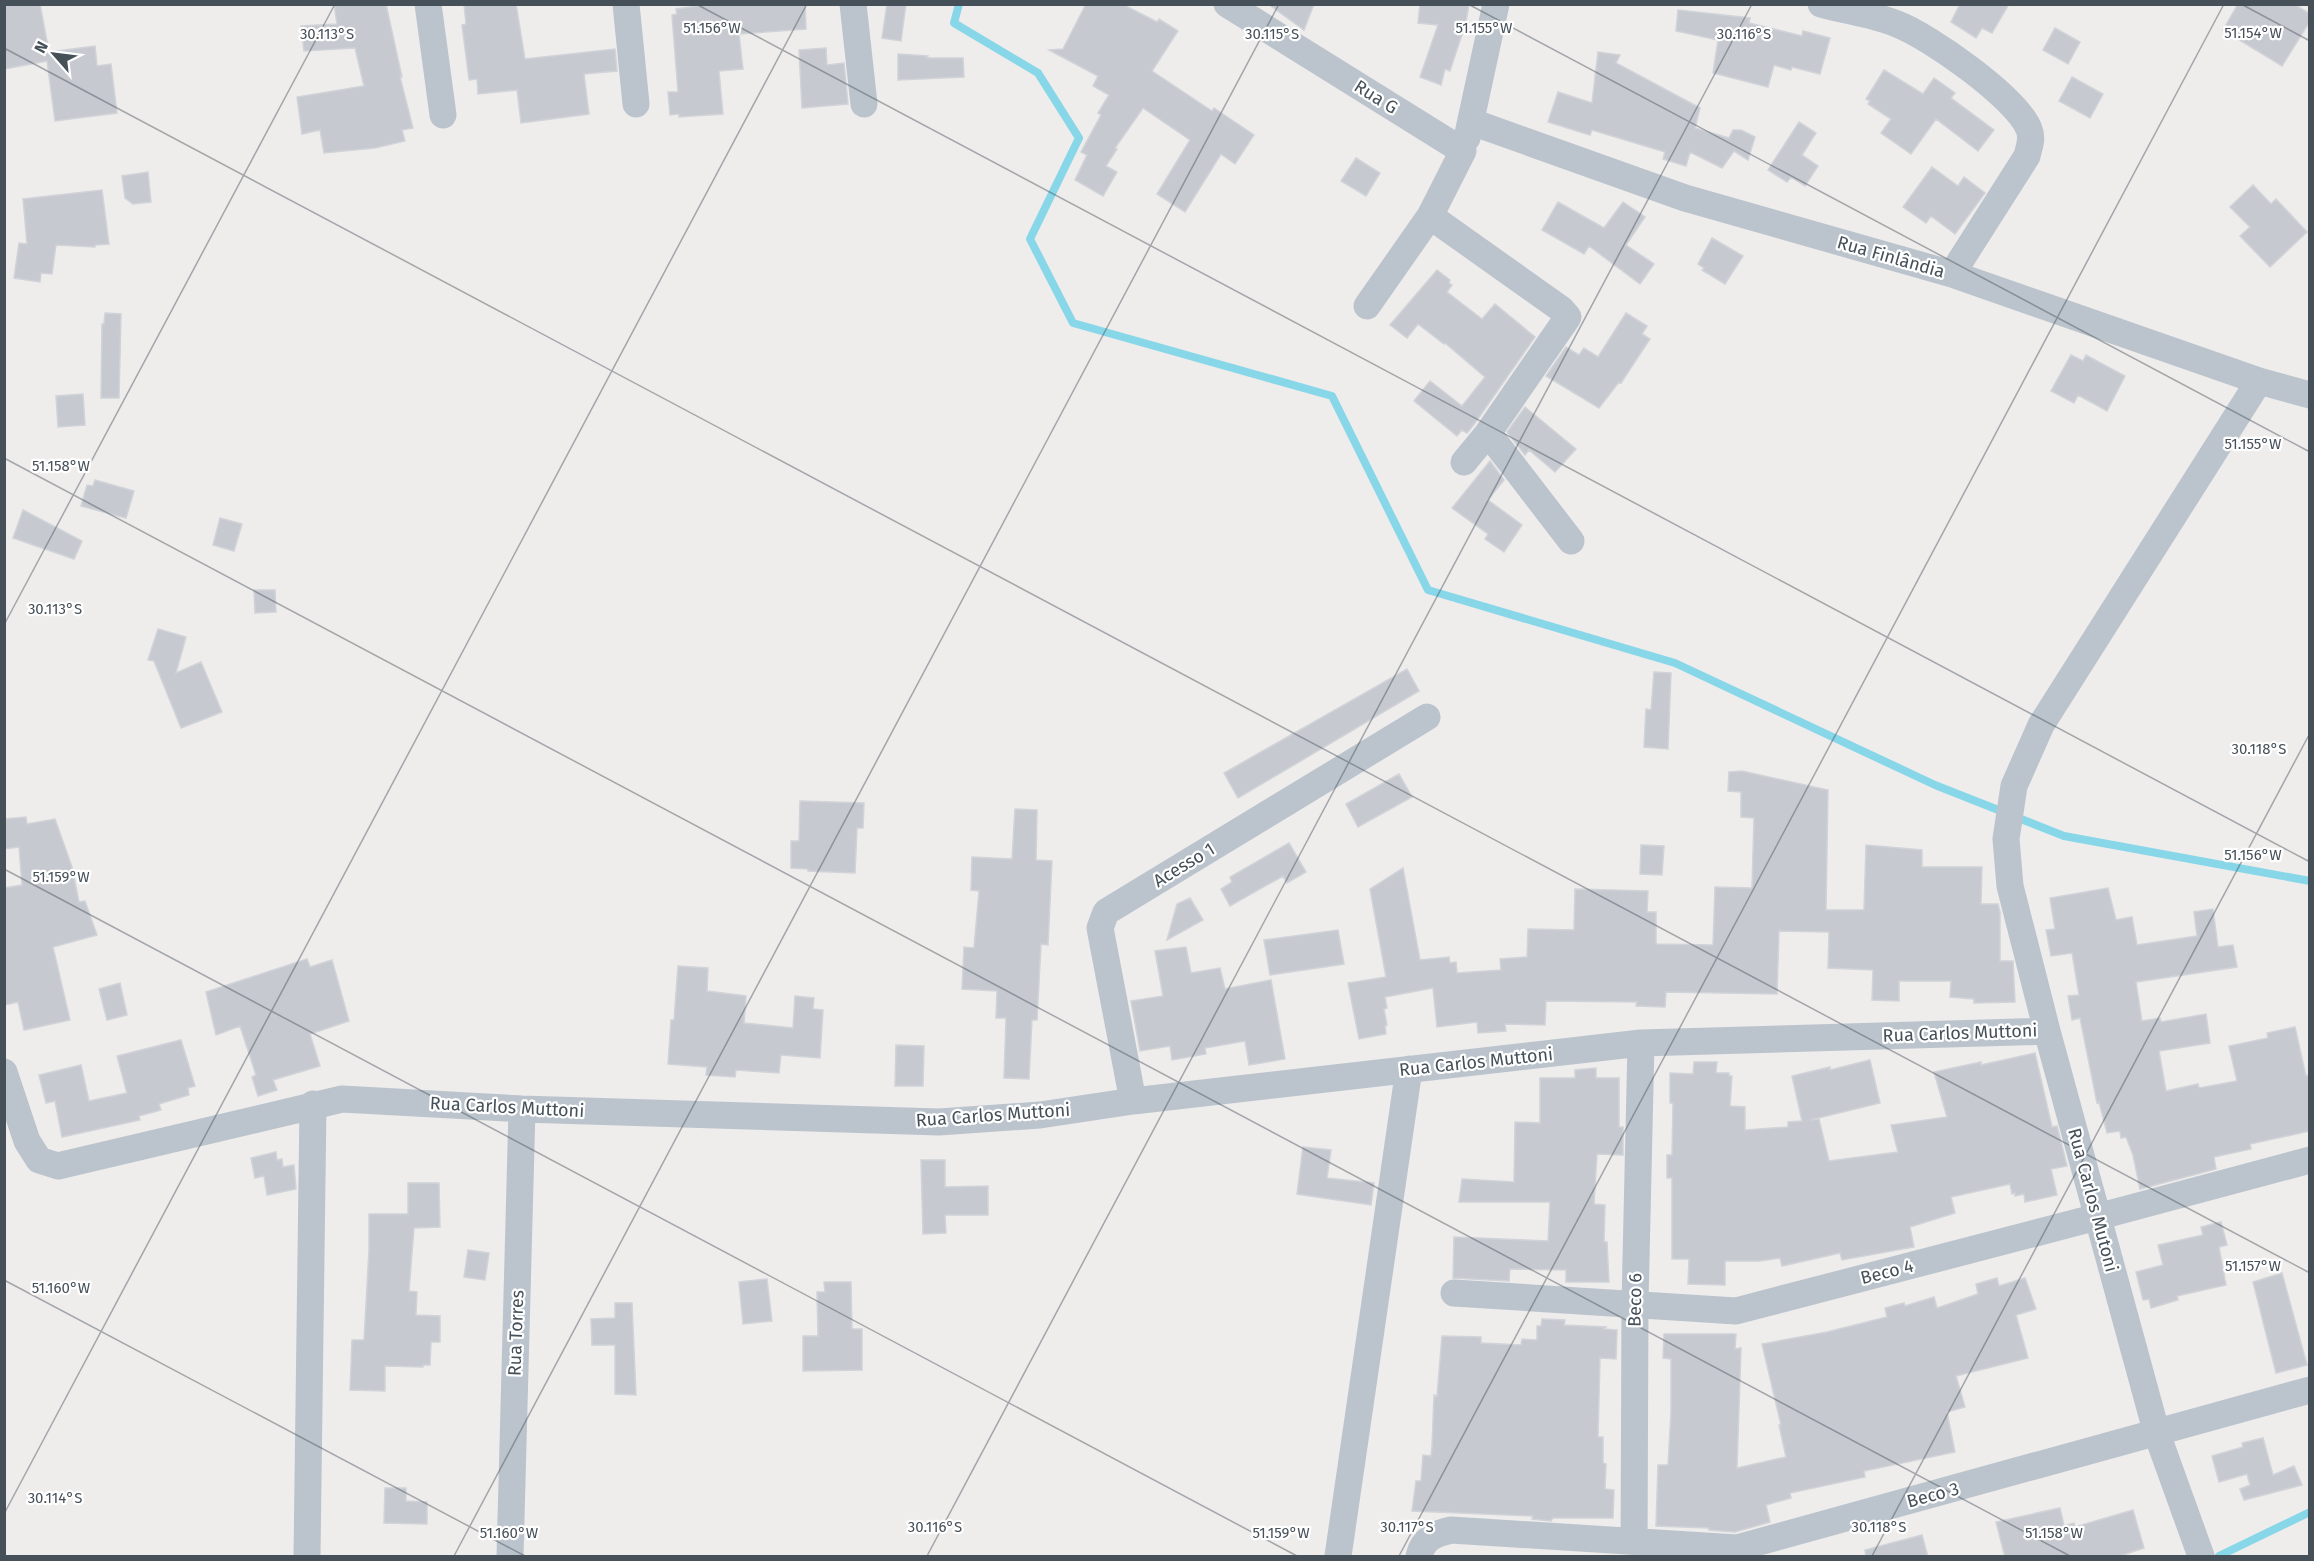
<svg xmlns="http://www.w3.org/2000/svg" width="2314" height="1561" font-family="'Fira Sans',sans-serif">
<rect width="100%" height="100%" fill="#efecec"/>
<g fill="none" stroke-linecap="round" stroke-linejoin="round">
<path stroke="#88d7e9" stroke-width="8" d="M959,4L954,23L1038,73L1079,138L1030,239L1073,323L1332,396L1428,590L1675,663L1935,785L2064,836L2310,881
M2219,1556L2310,1512"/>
</g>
<path fill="#c6c9cf" stroke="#d0d3d8" stroke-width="1.5" d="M4,4H40L49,52L95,46L97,66L111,64L117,113L55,121L47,61L4,69Z
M334,4H386L402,77H400L413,128L402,130L405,141L375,148L324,153L320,130L302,134L297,97L364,86L355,48L304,51L301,26L337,24Z
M464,4H516L525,59L615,49L617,71L584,74L589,114L521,123L517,90L478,94L477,79L469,80L462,25L466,24Z
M712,4H805L806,29L739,34L743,69L719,71L723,114L679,117V114L670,115L668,92H678L672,15L677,14L676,9Z
M887,4H906L901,41L882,38Z
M1086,4H1122L1157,22L1159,19L1178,31L1152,71L1212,111L1214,108L1254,135L1235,164L1221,154L1185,212L1157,194L1190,140L1143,108L1115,148L1117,149L1106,166L1117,172L1103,196L1075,180L1087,155L1081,152L1101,115L1098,113L1109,95L1093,86L1098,76L1049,50L1063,49Z
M1268,4H1314L1304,30Z
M1420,4H1469L1466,22L1450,71L1445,69L1441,85L1420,77L1438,25L1418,23Z
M1960,4H2009L1992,33L1982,28L1976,38L1951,22Z
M2238,4H2294L2310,14V21L2282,66L2223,30Z
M1678,10L1750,18L1749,23L1802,36L1803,31L1830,38L1820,74L1792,67L1791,70L1774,65L1768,87L1713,73L1718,40L1676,31Z
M2055,28L2080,42L2068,64L2043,50Z
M826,48L827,65L844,63L848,104L802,108L799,50Z
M1598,52L1620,55L1616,63L1700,108L1695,128L1729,138L1733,130H1741L1755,137L1748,160L1734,151L1722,168L1690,152L1686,166L1663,159L1665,152L1592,130L1590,135L1548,122L1558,92L1592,103Z
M898,54L928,56L927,58H963L964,77L898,80Z
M1884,70L1923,94L1934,78L1955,93L1951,98L1994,130L1978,151L1936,119L1911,154L1881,133L1891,119L1868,104L1870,101L1866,99Z
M2072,77L2103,94L2090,118L2059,101Z
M1799,122L1816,133L1802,155L1818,166L1805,186L1791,177L1787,182L1768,170Z
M1356,158L1380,173L1366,196L1341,181Z
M1932,167L1958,186L1964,177L1985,193L1955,234L1931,216L1926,223L1903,207Z
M148,172L151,202L133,204L125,198L122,176Z
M2253,185L2271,204L2276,199L2307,232L2270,267L2240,236L2250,227L2230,207Z
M102,190L109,244L95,245V247L56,245L52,274L41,273L40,282L14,278L19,243L27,244L23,199Z
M1558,202L1604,228L1623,202L1645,217L1626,245L1654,264L1640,284L1589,246L1584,254L1542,230Z
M1712,238L1743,256L1725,284L1702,270L1704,268L1698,264Z
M1437,270L1450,280L1449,283L1452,285L1447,292L1482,319L1495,304L1535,337L1475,423L1467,433L1462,430L1457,436L1414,401L1430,381L1462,406L1485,377L1445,343L1444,344L1418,324L1407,338L1390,325Z
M105,313L121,314L119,398H101L102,324H104Z
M1626,313L1647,326L1642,334L1650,339L1621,383L1619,382L1599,408L1546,376L1566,347L1579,355L1584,348L1598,357Z
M2071,355L2083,361L2086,355L2125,376L2107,411L2078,395L2074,403L2051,391Z
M83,394L85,425L58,427L56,396Z
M1525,407L1576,449L1555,472L1529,450L1525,455L1507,432Z
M1490,461L1504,480L1488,500L1522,525L1504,552L1485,539L1488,534L1452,508Z
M95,480L134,491L126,518L81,506L87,485L93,486Z
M23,510L82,541L74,559L13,538Z
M220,518L242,524L234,551L213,545Z
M254,590H275L276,612L255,613Z
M158,629L186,637L176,673L201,662L222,712L181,728L154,661L148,660Z
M1407,669L1419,691L1238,798L1224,773Z
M1654,672L1671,673L1668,749L1644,747L1646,709L1651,710Z
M1742,771L1828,790L1826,910H1864L1866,845L1922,850V867H1982L1981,904H1998L2000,912V961H2013L2015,1002L1974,1003V999L1950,997L1951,981H1899V1001L1872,1000L1873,970L1828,968L1829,932L1779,931L1777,994L1666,992L1665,1007L1636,1006L1637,1002L1546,1001L1545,1025L1505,1024L1506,1031L1478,1033L1477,1022L1437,1027L1433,988L1385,997L1387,1008L1384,1009L1387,1025L1385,1026L1386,1034L1359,1039L1348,983L1386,977L1370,889L1403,868L1420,960L1449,957L1450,963L1456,962L1457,973L1501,970L1500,959L1527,957L1528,929L1574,930L1575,889L1648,891L1647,912H1656V944L1713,945L1715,887L1752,888L1754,818L1741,817V792L1728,791L1729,772Z
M1399,774L1412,797L1358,827L1346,804Z
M800,801L864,803L863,828H857L855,873L808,871V869L791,868V841H799Z
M1015,809L1037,810L1036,860L1052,861L1048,945L1041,944L1037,1020H1032L1029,1079L1004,1078L1006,1018H996L997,991L962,989L964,947L974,948L979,891L971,890L972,857L1012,859Z
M26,817L27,824L55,819L72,867L79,902L85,901L97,935L53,947L70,1020L24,1030L18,1002L4,1005V888L22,885L19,847L4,849V819Z
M1289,843L1306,872L1287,883L1283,876L1230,906L1221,889L1232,882L1230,877Z
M1641,845L1664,846L1662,875L1640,874Z
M2108,888L2116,920L2132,917L2137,945L2197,936L2194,912L2213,909L2218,947L2233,945L2237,967L2136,982L2142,1021L2160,1018L2161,1022L2206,1014L2210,1043L2159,1051L2166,1091L2198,1084L2199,1088L2237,1081L2229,1046L2268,1038L2267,1033L2295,1027L2306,1076L2310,1075V1131L2250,1144L2251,1149L2214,1157L2216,1169L2140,1189L2133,1155L2126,1137L2121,1138L2120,1131L2107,1133L2099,1102L2097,1103L2080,1018L2072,1020L2068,996L2079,995L2072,953L2051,956L2046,930L2055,929L2050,898Z
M1190,898L1203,920L1167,940L1177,904Z
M1338,930L1344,964L1270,975L1264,940Z
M1186,947L1191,973L1220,968L1225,989L1271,980L1285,1059L1249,1065L1245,1041L1205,1048L1206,1054L1172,1060L1170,1046L1140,1051L1131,1001L1163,996L1155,951Z
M307,959L310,967L332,960L349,1021L310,1034L320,1066L273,1080L277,1090L258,1096L252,1077L256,1075L240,1026L216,1035L206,992Z
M678,966L708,968L707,991L746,996L744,1023L793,1028L795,996L814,998L813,1009L823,1010L820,1058L781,1055L779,1073L736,1070L735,1077L706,1075L707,1067L668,1064L671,1020H674Z
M120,983L127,1015L107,1020L99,989Z
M181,1040L195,1086L188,1088L189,1095L159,1104L161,1110L139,1116L140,1120L62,1137L55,1101L46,1103L39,1075L81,1065L89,1101L127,1093L117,1056Z
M896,1045L924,1046L923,1086H895Z
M2035,1053L2052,1127L2057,1126L2067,1166L2051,1169L2057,1195L2025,1202L2024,1194L2015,1196V1193L2012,1194L2010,1184L1951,1197L1955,1213L1910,1227L1914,1247L1842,1260L1840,1253L1782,1266L1780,1258L1760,1261H1725V1285L1688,1284L1689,1259H1672V1178H1667V1155H1672L1673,1103H1670V1073L1693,1074L1694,1062H1717L1716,1073H1729V1076H1732L1730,1106L1745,1107V1130L1788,1127V1122L1802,1121L1792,1076L1830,1067V1070L1870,1060L1880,1103L1810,1120L1819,1119L1829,1161L1898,1152L1891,1125L1947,1117L1934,1072L1981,1062V1065Z
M1596,1068V1078H1619V1127H1623V1155L1597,1154L1594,1204L1605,1205L1604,1242H1607L1609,1282H1566V1270L1510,1269L1509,1281L1453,1278L1454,1237L1548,1241L1550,1202H1459L1462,1179L1514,1182L1515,1122L1540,1123V1078H1575V1070Z
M1303,1147L1331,1150L1327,1178L1374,1183L1371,1205L1297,1194Z
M276,1152L277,1160L282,1159L283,1167L294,1165L296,1189L267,1195L264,1176L255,1178L251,1158Z
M921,1160H945V1187L988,1186V1215H945L946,1233L923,1234Z
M408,1183H439L440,1227L414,1228L409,1291L417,1292L416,1315L440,1316V1342H431L430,1365H423V1367L385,1366V1391L350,1390L352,1340H364L369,1250V1214H408Z
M2221,1222L2227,1245L2219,1247L2226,1285L2177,1296L2178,1300L2151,1308L2149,1299L2143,1300L2136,1272L2163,1265L2158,1245L2203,1235L2201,1227Z
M468,1250L489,1253L485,1280L464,1277Z
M2282,1273L2307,1365L2276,1373L2253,1282Z
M1997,1278L1999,1286L2025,1278L2036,1309L2016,1315L2028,1358L1956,1376L1965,1407L1947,1412L1955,1452L1864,1471L1865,1477L1790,1493L1791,1498L1766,1505L1770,1522L1735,1532L1709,1530V1528L1656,1526L1658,1465H1668L1671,1412V1359L1663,1358L1664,1334H1736L1735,1349L1741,1348L1737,1468L1786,1457L1779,1425H1781L1762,1344L1827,1332L1887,1317L1885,1308L1904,1303L1905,1306L1934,1297L1937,1308L1978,1294L1976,1284Z
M767,1279L772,1321L743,1324L739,1282Z
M824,1282H851L852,1329H862V1370L803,1371V1336H818L817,1292H825Z
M615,1303H632L636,1395L615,1394V1345H592L591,1319L615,1318Z
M1542,1319L1565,1320L1564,1325L1606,1327L1604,1329L1617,1330L1616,1359L1600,1358L1598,1437H1603V1463L1606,1464L1605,1489L1614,1490L1613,1518H1553L1551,1521L1532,1519L1533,1516L1412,1511L1416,1481H1421L1423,1455L1431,1456L1432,1447L1434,1395L1437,1396L1442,1336L1481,1337V1343L1521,1345L1522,1339L1537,1340V1326H1541Z
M2263,1438L2273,1475L2294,1466L2302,1485L2244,1500L2240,1489L2250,1485L2247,1474L2219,1482L2212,1456L2243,1447L2242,1443Z
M385,1488H406V1501L427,1502V1524L384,1523Z
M2060,1508L2064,1526L2074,1523L2075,1527L2133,1510L2144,1548L2117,1557H2005L1996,1522Z
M1922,1535L1928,1557H1866L1865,1550Z"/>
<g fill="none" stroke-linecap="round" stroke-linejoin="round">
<path stroke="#bbc4cc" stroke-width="27" d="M428,4L443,115
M626,4L636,104
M853,4L864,104
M1227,4L1463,151L1430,216L1367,306
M1821,4C1845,11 1873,14 1897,24C1929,36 2016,97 2029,129C2033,139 2029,147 2027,156L1952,274
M1472,122L1685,198L1952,274L2259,381L2310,395
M1467,138L1496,4
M1430,216L1561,309L1568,317L1488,433L1464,462
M1488,433L1571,541
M4,1072L27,1141L39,1160L58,1166L342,1099L522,1109L939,1122L1040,1115L1133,1101L1641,1043L2047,1031
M1133,1101L1100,928L1106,912L1427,717
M1454,1293L1736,1311L2097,1217L2310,1160
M307,1556L313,1104
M510,1556L522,1109
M1338,1556L1409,1069
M1419,1556C1423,1539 1434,1534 1451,1530L1737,1548L2310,1390
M1634,1556L1635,1303L1641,1043
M2201,1556L2157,1434L2047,1031L2010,886L2006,839L2014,786L2041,725L2259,381"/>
</g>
<path fill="none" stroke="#455059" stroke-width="1.5" stroke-opacity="0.45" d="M696,4L2310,862M1468,4L2310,452M2241,4L2310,41M4,48L2310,1273M4,458L2070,1556M4,625L335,4M4,869L1297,1556M4,1280L525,1556M4,1514L807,4M454,1556L1279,4M927,1556L1752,4M1399,1556L2224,4M1872,1556L2310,733"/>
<g text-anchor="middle" stroke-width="4.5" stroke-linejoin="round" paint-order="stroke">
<g font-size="18" fill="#455059" stroke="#fff">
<text transform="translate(1376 97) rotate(32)" y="6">Rua G</text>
<text transform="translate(1891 257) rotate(16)" y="6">Rua Finlândia</text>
<text transform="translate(1184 865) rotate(-31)" y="6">Acesso 1</text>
<text transform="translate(1960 1033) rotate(-2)" y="6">Rua Carlos Muttoni</text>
<text transform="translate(1476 1062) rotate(-6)" y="6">Rua Carlos Muttoni</text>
<text transform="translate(507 1107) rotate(3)" y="6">Rua Carlos Muttoni</text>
<text transform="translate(993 1115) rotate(-4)" y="6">Rua Carlos Muttoni</text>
<text transform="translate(2093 1200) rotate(75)" y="6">Rua Carlos Mutoni</text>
<text transform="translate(1887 1272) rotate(-14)" y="6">Beco 4</text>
<text transform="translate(1635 1300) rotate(-89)" y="6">Beco 6</text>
<text transform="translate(516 1333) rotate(-88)" y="6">Rua Torres</text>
<text transform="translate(1933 1495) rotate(-15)" y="6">Beco 3</text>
</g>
</g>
<g font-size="15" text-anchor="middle" fill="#455059" stroke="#fff" stroke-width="4.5" stroke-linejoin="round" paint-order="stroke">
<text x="712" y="33">51.156°W</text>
<text x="1484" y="33">51.155°W</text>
<text x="2253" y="38">51.154°W</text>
<text x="327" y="39">30.113°S</text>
<text x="1272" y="39">30.115°S</text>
<text x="1744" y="39">30.116°S</text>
<text x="2253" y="449">51.155°W</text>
<text x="61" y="471">51.158°W</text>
<text x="55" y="614">30.113°S</text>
<text x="2259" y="754">30.118°S</text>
<text x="2253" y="860">51.156°W</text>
<text x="61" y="882">51.159°W</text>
<text x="2253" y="1271">51.157°W</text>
<text x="61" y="1293">51.160°W</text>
<text x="55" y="1503">30.114°S</text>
<text x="935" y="1532">30.116°S</text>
<text x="1407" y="1532">30.117°S</text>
<text x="1879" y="1532">30.118°S</text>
<text x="509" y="1538">51.160°W</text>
<text x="1281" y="1538">51.159°W</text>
<text x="2054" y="1538">51.158°W</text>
</g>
<rect width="2314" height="1561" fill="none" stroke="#455059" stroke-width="12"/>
<g transform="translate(54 54) rotate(298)" stroke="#ffffff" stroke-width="4.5" paint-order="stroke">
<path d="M0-4.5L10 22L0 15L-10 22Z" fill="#455059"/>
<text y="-9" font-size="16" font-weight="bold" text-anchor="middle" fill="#455059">N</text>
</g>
</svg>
